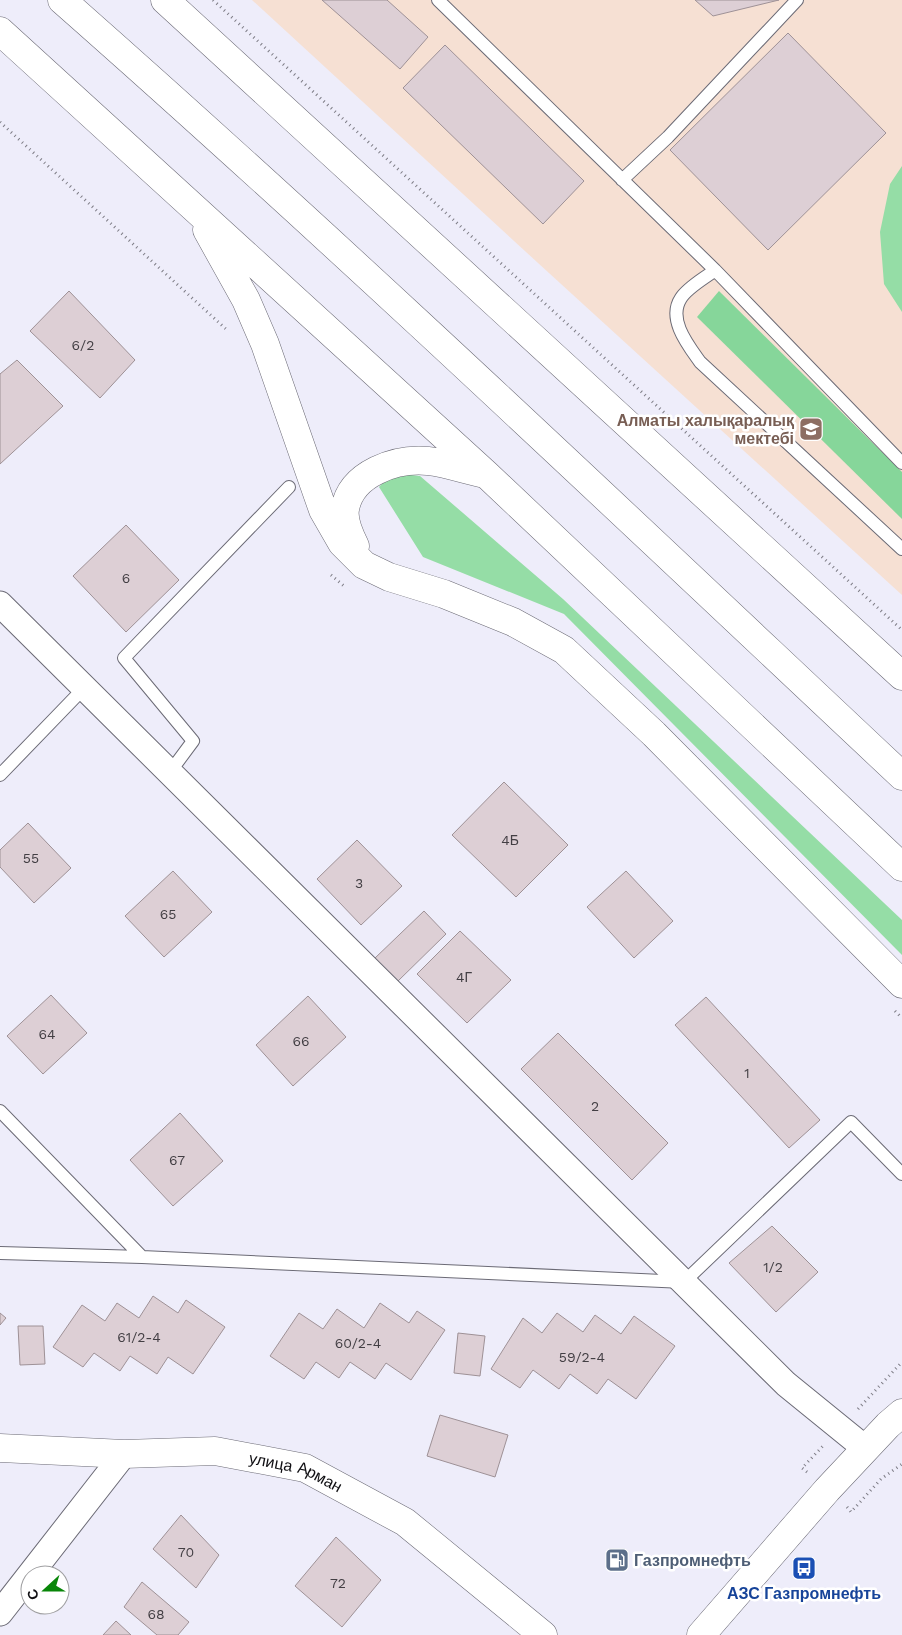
<svg xmlns="http://www.w3.org/2000/svg" width="902" height="1635" font-family="'Work Sans',sans-serif">
<rect width="100%" height="100%" fill="#eeedfa"/>
<path fill="#f6e0d3" d="M252,0H902V595L538,263Z"/>
<path fill="#95dda6" d="M902,166V312L884,284L880,232L890,184Z
M402,474L420,476L563,599L902,920V955L564,614L423,557L379,487L389,476Z"/>
<path fill="#86d69a" d="M719,291L902,472V519L697,317Z"/>
<path fill="#ddcfd5" stroke="#9e9196" d="M322,0H387L428,37L400,69Z
M695,0H779L713,16Z
M788,33L886,133L768,250L670,150Z
M445,45L584,181L543,224L403,88Z
M69,291L135,360L100,398L30,331Z
M17,360L63,406L0,464V374Z
M126,525L179,580L126,632L73,576Z
M504,782L568,845L516,897L452,835Z
M28,823L71,868L34,903L0,867V850Z
M357,840L402,886L361,925L317,879Z
M173,871L212,912L164,957L125,916Z
M626,871L673,921L634,958L587,907Z
M424,911L446,934L397,982L374,959Z
M460,931L511,980L467,1023L417,974Z
M51,995L87,1033L43,1074L7,1036Z
M308,996L346,1037L293,1086L256,1045Z
M706,997L820,1120L789,1148L675,1025Z
M558,1033L668,1143L632,1180L521,1069Z
M180,1113L223,1161L173,1206L130,1160Z
M772,1226L818,1272L776,1312L729,1263Z
M153,1296L178,1313L186,1300L225,1327L193,1374L168,1357L157,1374L130,1356L120,1371L94,1353L83,1367L53,1347L82,1305L105,1321L117,1303L139,1318Z
M380,1303L409,1323L417,1311L445,1330L411,1380L386,1363L375,1379L350,1362L339,1378L316,1362L304,1379L270,1356L299,1313L323,1329L337,1309L364,1328Z
M0,1313L6,1318L0,1325Z
M557,1313L583,1332L595,1315L621,1334L634,1316L675,1346L636,1399L608,1379L597,1394L570,1374L559,1389L533,1370L520,1388L491,1369L523,1318L542,1333Z
M18,1326H43L45,1364L20,1365Z
M458,1333L485,1336L480,1376L454,1373Z
M440,1415L508,1435L495,1477L427,1456Z
M181,1515L219,1555L196,1588L153,1549Z
M336,1537L381,1580L342,1627L295,1586Z
M142,1582L189,1622L178,1635H157L124,1607Z
M116,1621L131,1635H103Z"/>
<g fill="none" stroke-linecap="round" stroke-linejoin="round">
<g stroke="#6b6a75" stroke-width="14">
<path id="service" d="M438,0L715,270L902,463
M622,180L668,137L797,0
M715,270C705,278 688,287 681,298C667,319 688,345 700,362L902,549
M170,772L193,741L124,658L289,487
M0,775L85,687
M0,1111L142,1257
M0,1253L142,1257L684,1282L851,1122L902,1174"/>
</g>
<g stroke="#6b6a75" stroke-width="27">
<path id="minor" d="M0,604L786,1384L866,1449
M0,1613L124,1454"/>
</g>
<g stroke="#6b6a75" stroke-width="29">
<g id="tertiary">
<path id="s1" d="M0,1448L124,1454L215,1451L305,1468L405,1522L543,1635"/>
</g>
</g>
<g stroke="#6b6a75" stroke-width="29">
<path id="secondary" d="M62,0C348,252 624,515 902,776
M165,0L902,676
M0,31L486,474L902,867
M207,230L246,300L265,344L323,510L342,543L364,565L389,577L444,594L513,622L564,650L654,734L902,984
M355,546C350,536 343,521 345,509C351,473 396,458 428,461C447,463 466,470 485,474
M701,1635L827,1490L888,1425L902,1413"/>
</g>
<path stroke="#7e7d86" stroke-width="3" stroke-dasharray="1 4" stroke-linecap="butt" d="M213,0L902,630
M0,122L227,330
M331,575L345,587
M895,1011L902,1018
M858,1409L902,1362
M807,1472L802,1468L823,1446
M847,1507L851,1512L881,1479L902,1464"/>
<use href="#service" stroke="#fff" stroke-width="12"/>
<use href="#minor" stroke="#fff" stroke-width="25"/>
<use href="#tertiary" stroke="#fff" stroke-width="28"/>
<use href="#secondary" stroke="#fff" stroke-width="28"/>
</g>
<defs>
<g id="school-square" transform="scale(1.25)"><rect x="-9" y="-9" width="18" height="18" rx="4" fill="#8d6e63" stroke="#fff"/><path d="M0-5L7-2L0 1L-7-2ZM-4 1L0 2.5L4 1V4Q0 6-4 4Z" fill="#fff"/></g>
<g id="fuel-square" transform="scale(1.25)"><rect x="-9" y="-9" width="18" height="18" rx="4" fill="#5c6f8a" stroke="#fff"/><path d="M-5.5-6h7V0h2V4h1.3V-2.5L3-4.5l.8-.8L6-3V5H2.5V1h-1V6h-7ZM-4.2-4.7v3.2H.2V-4.7Z" fill="#fff"/></g>
<g id="bus-square" transform="scale(1.25)"><rect x="-9" y="-9" width="18" height="18" rx="4" fill="#1a4fb4" stroke="#fff"/><path d="M-5-6H5V4H4V6H2V4H-2V6H-4V4H-5ZM-3.5-4V0h7V-4ZM-3.5 1.2v1.5H-2V1.2ZM2 1.2v1.5H3.5V1.2Z" fill="#fff"/></g>
</defs>
<g fill-rule="evenodd">
<use href="#school-square" x="811" y="429"/>
<use href="#fuel-square" x="617" y="1560"/>
<use href="#bus-square" x="804" y="1568"/>
</g>
<g text-anchor="middle" stroke-width="5" stroke-linejoin="round" paint-order="stroke">
<g font-size="14" fill="#433f44">
<text x="83" y="350">6/2</text>
<text x="126" y="583">6</text>
<text x="510" y="845">4Б</text>
<text x="31" y="863">55</text>
<text x="359" y="888">3</text>
<text x="168" y="919">65</text>
<text x="464" y="982">4Г</text>
<text x="47" y="1039">64</text>
<text x="301" y="1046">66</text>
<text x="747" y="1078">1</text>
<text x="595" y="1111">2</text>
<text x="177" y="1165">67</text>
<text x="773" y="1272">1/2</text>
<text x="139" y="1342">61/2-4</text>
<text x="358" y="1348">60/2-4</text>
<text x="582" y="1362">59/2-4</text>
<text x="186" y="1557">70</text>
<text x="338" y="1588">72</text>
<text x="156" y="1619">68</text>
</g>
<g font-size="16" font-weight="bold" fill="#785e54" stroke="#fff" text-anchor="end">
<text x="794" y="426">Алматы халықаралық<tspan x="794" dy="18">мектебі</tspan></text>
</g>
<g font-size="16" fill="#100f13" stroke="#fff">
<text dy="6" stroke="none"><textPath href="#s1" startOffset="299">улица Арман</textPath></text>
</g>
<g font-size="16" font-weight="bold" fill="#4e5e75" stroke="#fff" text-anchor="start">
<text x="634" y="1566">Газпромнефть</text>
</g>
<g font-size="16" font-weight="bold" fill="#164399" stroke="#fff">
<text x="804" y="1599">АЗС Газпромнефть</text>
</g>
</g>
<g transform="translate(45 1590) rotate(249)"><circle r="24" fill="#ffffff" stroke="#9f9fa1"/>
<path d="M0-4L9 19L0 12L-9 19Z" fill="#088608"/>
<text y="-8" font-size="14" font-weight="bold" text-anchor="middle" fill="#100f13">С</text>
</g>
</svg>
